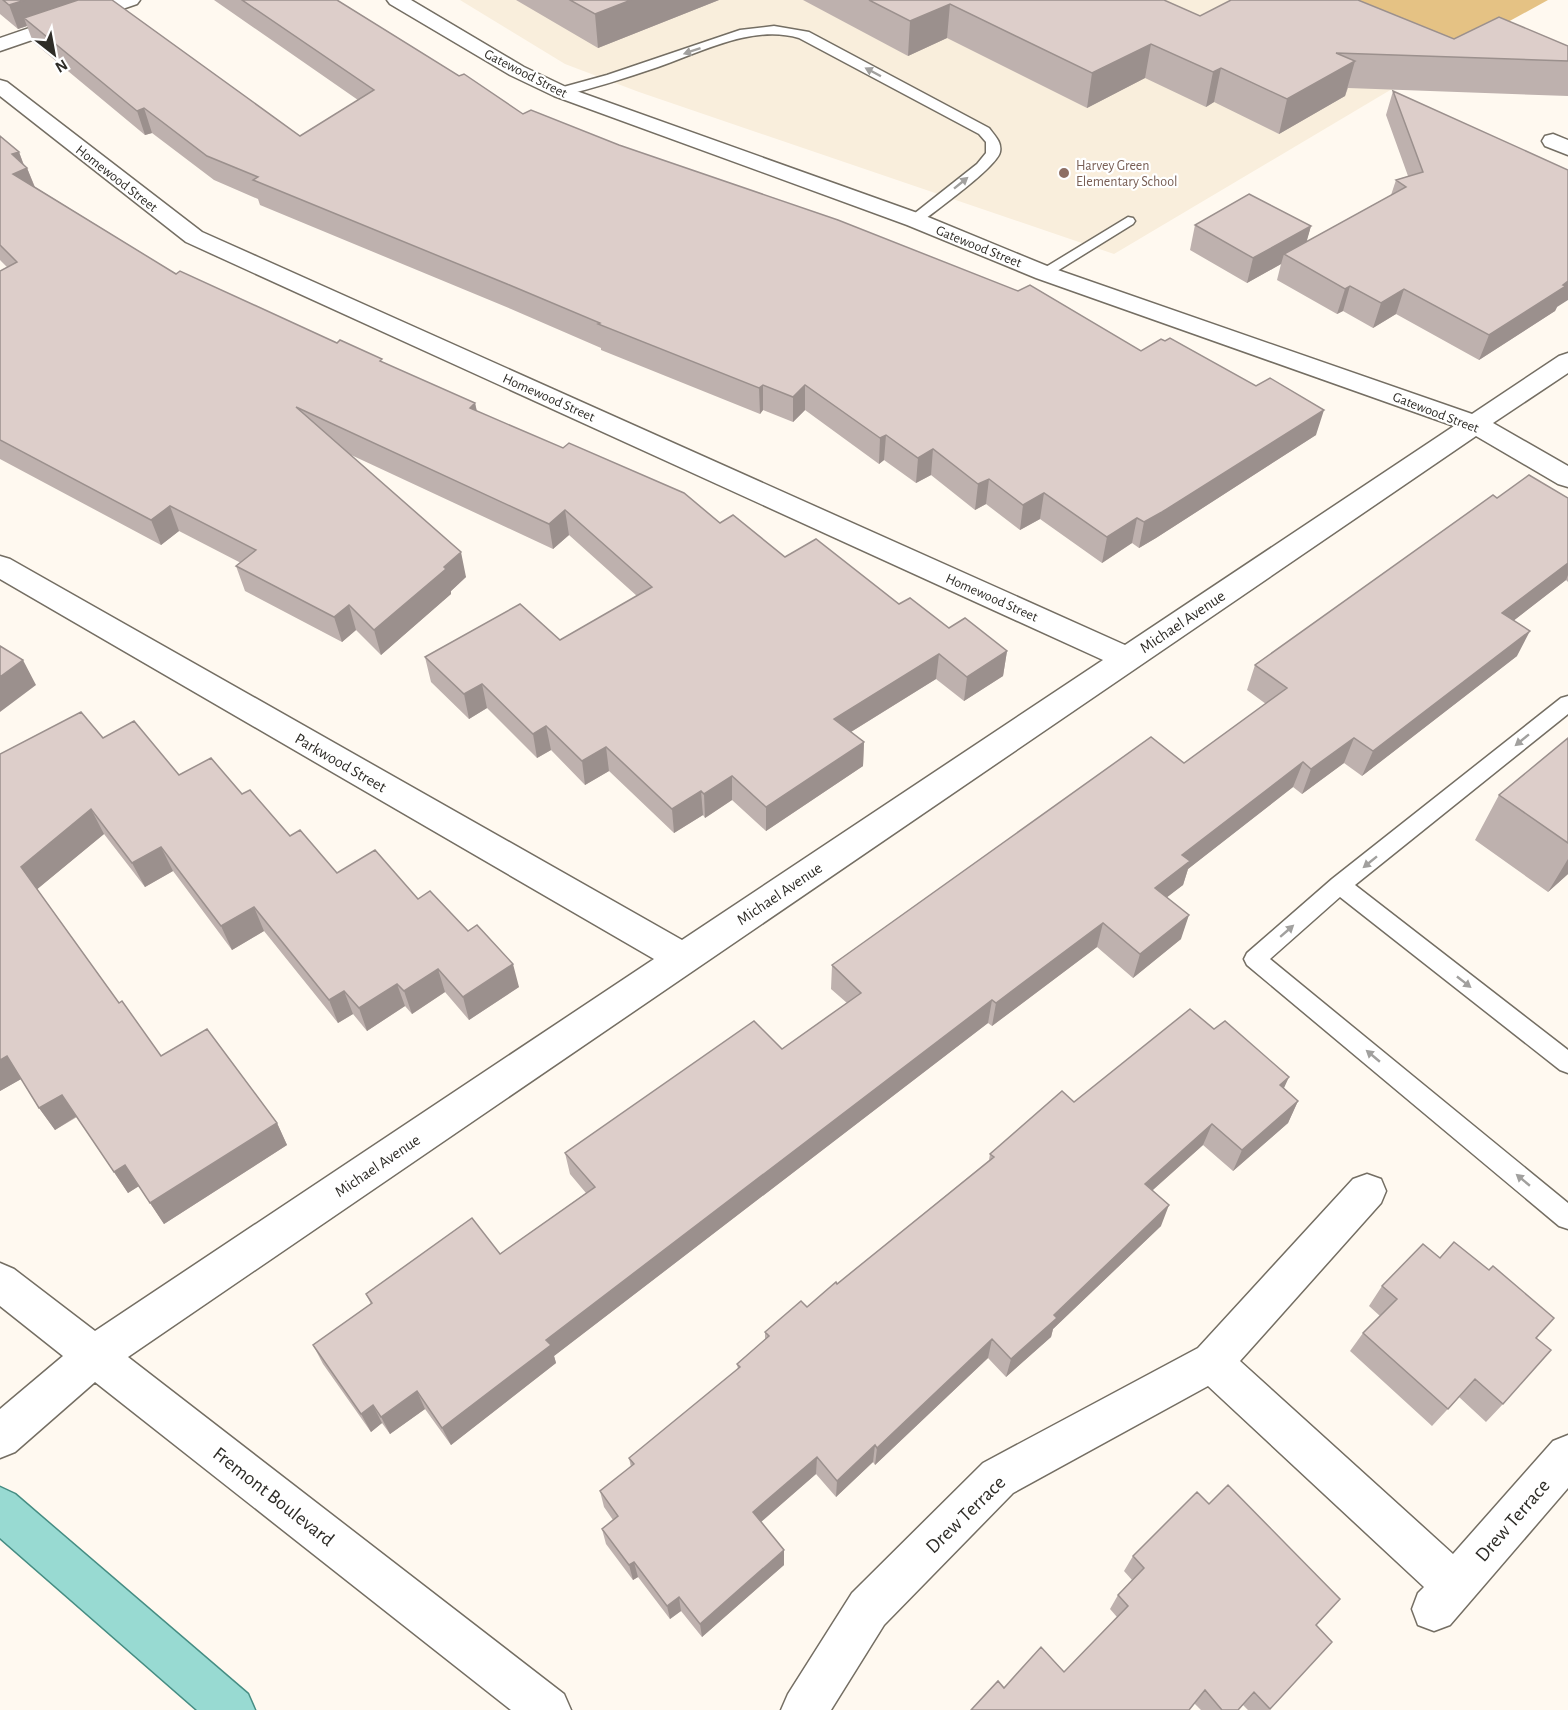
<svg xmlns="http://www.w3.org/2000/svg" width="1568" height="1710" font-family="'Alegreya Sans',sans-serif">
<rect width="100%" height="100%" fill="#fff9f0"/>
<path fill="#f9eedc" d="M460,0H1346L1466,45L1114,254L639,92L565,64Z"/>
<path fill="#e5c284" d="M1350,0H1548L1466,45Z"/>
<g fill="none" stroke-linecap="round" stroke-linejoin="round">
<g stroke="#746e63" stroke-width="3">
<path id="service" d="M774,26L809,32L989,128C995,136 1002,142 1000,152C997,167 935,211 920,223H910L908,220L910,217L977,164L986,153V142L979,134L799,38C753,24 701,52 658,67C626,78 594,88 561,96L554,92L556,89L607,75L740,30Z
M1128,217L1133,218L1135,221L1133,224L1049,276L1044,278L1036,273Z
M1568,696V714L1355,885L1568,1050V1073L1560,1070L1340,897L1270,959L1568,1203V1229L1559,1226L1247,965L1244,959L1247,953L1332,879L1561,698Z"/>
</g>
<g stroke="#746e63" stroke-width="3">
<path id="minor" d="M111,0H140L137,4L0,51V38Z
M387,0H411L524,67L568,88L923,215L1052,268L1472,414L1559,356L1568,353V373L1493,423L1568,466V487L1558,484L1476,436L128,1357L564,1694L571,1710H511L95,1382L15,1452L0,1458V1409L63,1356L0,1306V1263L14,1269L95,1331L654,959L0,579V556L10,559L682,940L1103,660L186,242L0,96V80L7,82L202,232L1125,645L1454,426L1036,278L907,225L554,96L510,75L390,4Z
M1553,134L1568,140V155L1545,146L1542,141L1545,136Z
M1367,1174L1381,1179L1386,1191L1381,1203L1240,1361L1453,1554L1553,1441L1568,1435V1488L1450,1625L1434,1631L1418,1625L1412,1609L1418,1593L1424,1587L1208,1386L1013,1493L884,1625L831,1710H781L788,1694L852,1593L983,1463L1198,1348L1353,1179Z"/>
</g>
<g stroke="#468d83" stroke-width="3">
<path id="primary" d="M0,1487L15,1494L248,1694L255,1710H197L0,1538Z"/>
</g>
<use href="#service" fill="#fff" fill-rule="evenodd"/>
<use href="#minor" fill="#fff" fill-rule="evenodd"/>
<use href="#primary" fill="#98dad2" fill-rule="evenodd"/>
</g>
<path fill="#beb1ae" d="M0,0H112L300,136L358,100L214,0H337L459,76L523,114L619,145L1141,351L1316,435L1156,538L1139,548L1132,543L1102,563L1040,519L1020,530L986,504L975,510L931,475L916,483L884,460L879,464L805,410L793,422L763,410L760,414L601,350V348L511,309L260,205L258,199L214,180L152,133L145,135L33,42L27,26L18,29L0,14Z
M516,0H719L598,48Z
M803,0H1164L1200,16L1454,39L1568,46V96L1348,88L1345,96L1279,134L1214,102L1206,107L1145,78L1087,108L947,38L908,56Z
M1393,91L1557,307L1555,311L1479,360L1396,314L1373,328L1343,311L1337,314L1277,280L1281,264L1247,283L1190,250L1195,225L1311,226L1306,242L1391,195L1396,180L1408,176L1386,115Z
M0,136L19,152L24,165L27,168L35,187L176,274L475,403L477,411L720,523L785,557L899,604L949,628L1007,651L1003,676L964,701L936,679L851,732L864,742L863,766L766,831L732,800L705,818L703,815L674,833L609,771L585,785L551,750L537,758L487,708L469,719L431,682L425,657L560,640L637,596L569,535L553,549L349,454L466,577L451,591V594L381,655L356,630L342,642L245,591L236,566L241,563L179,531L161,545L0,459V271L7,267L0,260Z
M1497,498H1568V582L1566,580L1513,621L1517,656L1362,776L1344,763L1302,794L1293,787L1188,869L1183,885L1166,897L1181,939L1133,978L1097,947L992,1026L988,1023L554,1356L556,1363L451,1445L425,1409L390,1434L382,1423L371,1432L323,1364L313,1345L371,1304L366,1294L500,1254L586,1193L570,1174L565,1153L782,1049L847,1003L831,989L832,965L1184,763L1266,704L1247,690L1255,665Z
M103,738L179,775L242,794L290,836L337,873L418,899L519,987L469,1020L445,992L412,1014L405,1006L367,1031L353,1014L338,1023L264,931L232,950L173,871L145,887L104,834L37,889L119,1003L161,1056L277,1123L287,1145L164,1224L139,1186L128,1193L77,1117L55,1130L39,1108L21,1079L0,1091V754Z
M1568,738V874L1548,892L1475,840L1499,795Z
M1284,1088L1298,1101L1288,1123L1233,1171L1203,1145L1153,1190L1161,1226L1053,1329L1051,1337L1006,1377L988,1358L875,1465L873,1462L836,1497L816,1474L761,1522L784,1565L702,1637L681,1611L670,1619L638,1577L633,1580L606,1544L602,1529L613,1520L604,1507L600,1491L631,1467L629,1458L738,1369L737,1364L765,1339V1332L807,1307L837,1284L989,1160L990,1154L1074,1102Z
M1382,1286L1536,1338L1503,1404L1486,1422L1459,1397L1432,1426L1350,1351L1363,1333L1380,1316L1369,1306Z
M1133,1556L1316,1625L1332,1642L1269,1710H1248L1243,1705L1238,1710H1201L1194,1703L1004,1688L1064,1672L1117,1617L1110,1609L1118,1595L1132,1580L1124,1571Z"/>
<path fill="#9b908d" d="M25,0H91L24,18L27,26L18,29L9,5Z
M631,0H719L598,48L595,14Z
M950,4L947,38L908,56L910,21Z
M1151,44L1145,78L1087,108L1092,73Z
M1355,61L1345,96L1279,134L1287,99Z
M1221,68L1214,102L1206,107L1213,72Z
M144,108L152,133L145,135L137,111Z
M19,152L25,169L27,168L37,193L13,174L12,154Z
M1311,226L1304,251L1284,254L1281,264L1247,283L1253,258Z
M1568,281V300L1557,307L1555,311L1479,360L1489,335Z
M1350,286L1343,311L1337,314L1345,289Z
M1404,289L1396,314L1373,328L1381,303Z
M763,385V410L760,414L759,388Z
M805,385V410L793,422V397Z
M475,403L480,428L470,408Z
M1324,410L1316,435L1156,538L1139,548L1144,522Z
M886,435L884,460L879,464L880,438Z
M933,449L931,475L916,483L918,458Z
M989,479L986,504L975,510L978,484Z
M1044,493L1040,519L1020,530L1023,505Z
M170,506L179,531L161,545L151,520Z
M565,510L569,535L553,549L549,524Z
M1137,518L1132,543L1102,563L1107,537Z
M461,552L466,577L451,591V594L381,655L374,630Z
M1568,563V575L1566,580L1490,639L1502,613Z
M349,605L356,630L342,642L334,617Z
M1530,631L1517,656L1362,776L1373,751Z
M1007,651L1003,676L964,701L967,677Z
M939,654L936,679L833,743L834,719Z
M23,660L36,685L0,712V677Z
M482,684L487,708L469,719L464,694Z
M546,726L551,750L537,758L533,734Z
M1354,738L1344,763L1302,794L1311,769Z
M864,742L863,766L766,831V807Z
M606,747L609,771L585,785L582,761Z
M1303,762L1293,787L1188,869L1183,885L1148,912L1155,888L1182,855Z
M732,776V800L705,818L704,794Z
M701,791L703,815L674,833L672,809Z
M91,809L104,834L35,891L21,867Z
M161,847L173,871L145,887L132,863Z
M1568,859V874L1548,892Z
M254,907L264,931L232,950L221,926Z
M1189,915L1181,939L1133,978L1140,954Z
M1103,923L1097,947L992,1026L996,1003Z
M513,964L519,987L469,1020L463,997Z
M438,969L445,992L412,1014L404,991Z
M397,984L405,1006L367,1031L359,1008Z
M344,991L353,1014L338,1023L329,1000Z
M992,1000L988,1023L554,1356L556,1363L451,1445L442,1428L546,1340Z
M7,1056L23,1078L0,1091V1060Z
M1289,1077L1279,1099L1280,1085Z
M62,1095L77,1116L55,1130L39,1108Z
M1298,1101L1288,1123L1233,1171L1242,1150Z
M277,1123L287,1145L164,1224L150,1203Z
M1212,1124L1203,1145L1137,1204L1145,1184Z
M125,1165L139,1186L128,1193L114,1172Z
M1169,1205L1161,1226L1053,1329L1051,1337L1006,1377L1011,1359L1054,1315Z
M992,1339L988,1358L875,1465L877,1448Z
M417,1391L425,1409L390,1434L381,1417Z
M373,1405L382,1423L371,1432L361,1414Z
M875,1445L873,1462L836,1497L837,1481Z
M817,1457L816,1474L754,1528L753,1512Z
M784,1550V1565L702,1637L700,1624Z
M634,1562L638,1577L633,1580L629,1565Z
M679,1597L681,1611L670,1619L667,1606Z"/>
<path fill="#ddceca" stroke="#9b908d" stroke-width="1.5" d="M3,0H25L9,5Z
M78,0H112L300,136L374,90L242,0H337L459,76L464,74L523,114L531,110L619,145L838,220L1018,291L1030,285L1141,351L1161,339L1165,341L1170,338L1256,386L1270,378L1324,410L1162,512L1144,522L1137,518L1107,537L1044,493L1023,505L989,479L978,484L933,449L918,458L886,435L880,438L805,385L793,397L763,385L759,388L598,324L600,323L507,284L253,180L258,177L207,156L144,108L137,111L24,18Z
M570,0H631L595,14Z
M869,0H1164L1200,16L1231,0H1358L1454,39L1499,17L1568,46V61L1336,53L1355,61L1287,99L1221,68L1213,72L1151,44L1092,73L950,4L910,21Z
M1393,91L1568,170V281L1563,285L1566,286L1489,335L1404,289L1381,303L1350,286L1345,289L1284,254L1406,187L1396,180L1423,172Z
M0,136L19,152L12,154L27,168L13,174L176,274L180,271L337,343L340,340L382,359L380,361L475,403L470,408L563,448L569,443L684,493L720,523L733,515L785,557L816,539L899,604L910,598L949,628L965,618L1007,651L967,677L939,654L834,719L864,742L766,807L732,776L704,794L701,791L672,809L606,747L582,761L546,726L533,734L482,684L464,694L425,657L520,604L560,640L652,587L565,510L549,524L296,407L461,552L444,567L446,569L374,630L349,605L334,617L236,566L256,550L170,506L151,520L0,440V271L17,262L0,245Z
M1249,194L1311,226L1253,258L1195,225Z
M1529,475L1568,498V563L1502,613L1530,631L1373,751L1354,738L1311,769L1303,762L1182,855L1190,861L1155,888L1189,915L1140,954L1103,923L996,1003L992,1000L546,1340L551,1345L442,1428L417,1391L381,1417L373,1405L361,1414L313,1345L372,1303L366,1294L472,1218L500,1254L595,1187L565,1153L754,1021L782,1049L861,993L832,965L1151,737L1184,763L1287,688L1255,665L1493,495L1497,498Z
M0,646L23,660L0,677Z
M81,712L103,738L134,721L179,775L211,758L242,794L250,790L290,836L300,830L337,873L375,850L418,899L430,891L468,931L477,925L513,964L463,997L438,969L404,991L397,984L359,1008L344,991L329,1000L254,907L221,926L161,847L132,863L91,809L21,867L119,1003L122,1001L161,1056L207,1029L277,1123L150,1203L125,1165L114,1172L62,1095L39,1108L7,1056L0,1060V754Z
M1568,738V843L1499,795Z
M1190,1009L1214,1029L1225,1021L1289,1077L1280,1085L1298,1101L1242,1150L1212,1124L1145,1184L1169,1205L1054,1315L1057,1318L1011,1359L992,1339L877,1448L875,1445L837,1481L817,1457L753,1512L784,1550L700,1624L679,1597L667,1606L634,1562L629,1565L602,1529L618,1516L600,1491L634,1464L629,1458L740,1367L737,1364L769,1336L765,1332L801,1301L807,1307L836,1282L837,1284L994,1157L990,1154L1062,1091L1074,1102Z
M1454,1242L1489,1270L1493,1266L1554,1318L1536,1338L1551,1350L1503,1404L1475,1379L1448,1409L1363,1333L1397,1299L1382,1286L1423,1244L1440,1258Z
M1228,1485L1340,1599L1316,1625L1332,1642L1270,1709L1254,1692L1238,1710H1222L1205,1690L1189,1710H971L998,1681L1004,1688L1041,1647L1064,1672L1128,1606L1118,1595L1144,1568L1133,1556L1197,1492L1209,1504Z"/>
<defs><path id="oneway-solid" d="M-6-.8H1V-3.2L6.5 0L1 3.2V.8H-6Z" transform="scale(1.5)"/></defs>
<g fill="#a1a09e">
<use href="#oneway-solid" transform="translate(692 51) rotate(161)"/>
<use href="#oneway-solid" transform="translate(873 72) rotate(-152)"/>
<use href="#oneway-solid" transform="translate(961 183) rotate(-39)"/>
<use href="#oneway-solid" transform="translate(1522 740) rotate(141)"/>
<use href="#oneway-solid" transform="translate(1370 862) rotate(141)"/>
<use href="#oneway-solid" transform="translate(1287 931) rotate(-41)"/>
<use href="#oneway-solid" transform="translate(1464 982) rotate(38)"/>
<use href="#oneway-solid" transform="translate(1373 1056) rotate(-140)"/>
<use href="#oneway-solid" transform="translate(1523 1180) rotate(-140)"/>
</g>
<circle fill="#8d6e63" stroke="#fff" stroke-width="2" cx="1064" cy="173" r="6"/>
<g text-anchor="middle" stroke-width="4.5" stroke-linejoin="round" paint-order="stroke">
<g font-size="14" fill="#2e2c27" stroke="#fff">
<text transform="translate(526 73) rotate(27)" y="5">Gatewood Street</text>
<text transform="translate(117 178) rotate(38)" y="5">Homewood Street</text>
<text transform="translate(979 246) rotate(22)" y="5">Gatewood Street</text>
<text transform="translate(549 397) rotate(24)" y="5">Homewood Street</text>
<text transform="translate(1436 412) rotate(21)" y="5">Gatewood Street</text>
<text transform="translate(992 597) rotate(24)" y="5">Homewood Street</text>
</g>
<g font-size="14" fill="#785e54" stroke="#fff" text-anchor="start">
<text x="1076" y="170">Harvey Green<tspan x="1076" dy="16">Elementary School</tspan></text>
</g>
<g font-size="16" fill="#2e2c27" stroke="#fff">
<text transform="translate(1182 621) rotate(-34)" y="6">Michael Avenue</text>
<text transform="translate(341 762) rotate(30)" y="6">Parkwood Street</text>
<text transform="translate(779 893) rotate(-34)" y="6">Michael Avenue</text>
<text transform="translate(377 1165) rotate(-34)" y="6">Michael Avenue</text>
</g>
<g font-size="20" fill="#2e2c27" stroke="#fff">
<text transform="translate(274 1496) rotate(38)" y="7">Fremont Boulevard</text>
<text transform="translate(965 1514) rotate(-44)" y="7">Drew Terrace</text>
<text transform="translate(1512 1520) rotate(-49)" y="7">Drew Terrace</text>
</g>
</g>
<g transform="translate(54 54) rotate(149)" stroke="#ffffff" stroke-width="4.5" paint-order="stroke">
<path d="M0-4.5L10 22L0 15L-10 22Z" fill="#2e2c27"/>
<text y="-9" font-size="16" font-weight="bold" text-anchor="middle" fill="#2e2c27">N</text>
</g>
</svg>
